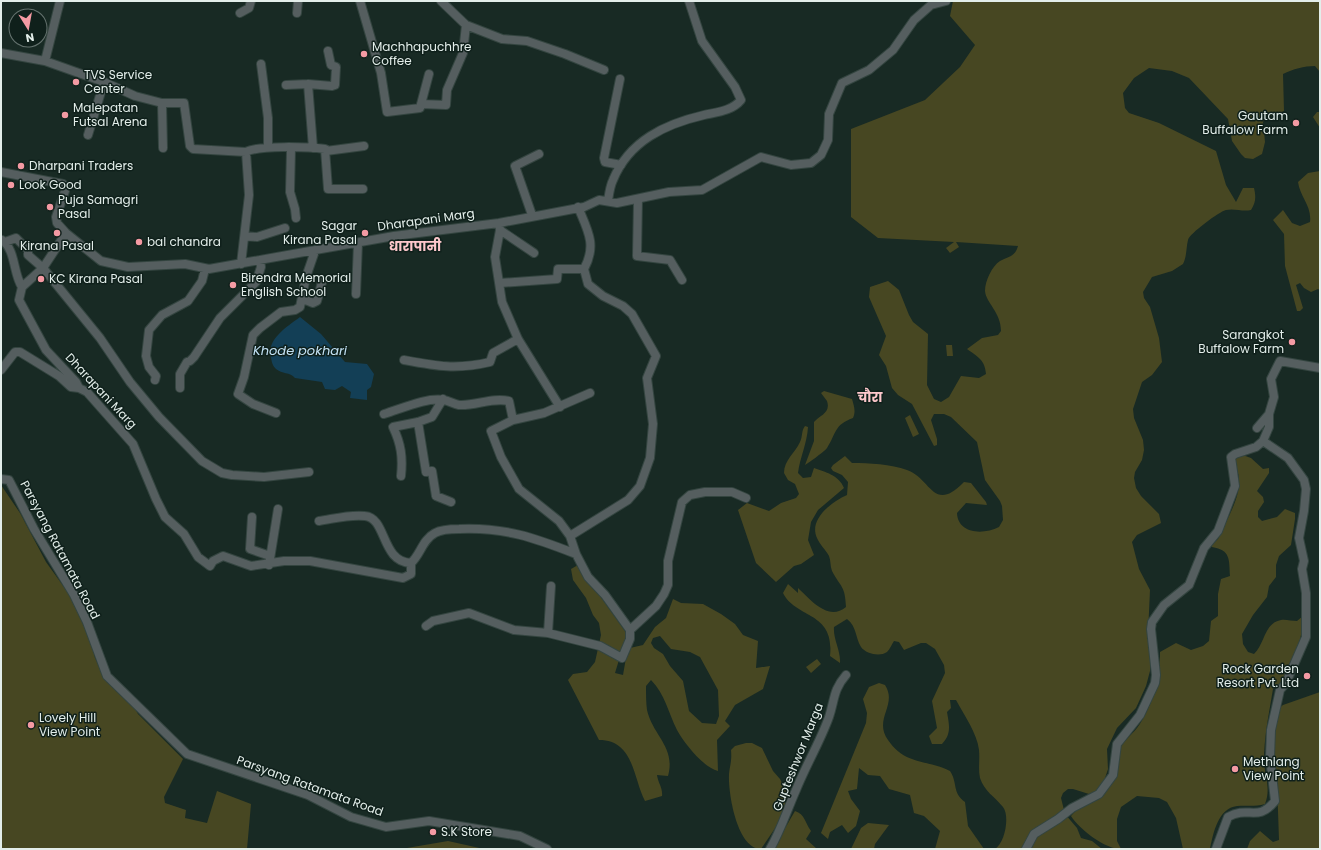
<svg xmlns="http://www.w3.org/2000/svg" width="1321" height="850" font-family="Poppins,'Noto Sans Devanagari',sans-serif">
<rect width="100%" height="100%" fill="#182a24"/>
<path fill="#474722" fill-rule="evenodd" d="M953,1H1320V72L1315,66C1304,66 1293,69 1283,74L1284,111L1265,118L1263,122L1265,142L1262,154L1253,159L1245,158L1241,154L1232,141L1228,119L1189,78L1172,71L1149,68L1134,78L1123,93L1125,108L1129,113L1159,123L1216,151L1226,185L1236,202L1243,188H1254C1256,197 1256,202 1251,210C1242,212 1235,208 1226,210C1220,211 1189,234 1188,240C1186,248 1187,256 1183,264L1172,271L1152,277L1143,292L1144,298L1150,307L1159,338L1162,362L1152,375L1142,382L1133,409L1134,418L1143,440L1144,450L1142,460L1135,472L1134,478L1136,488L1141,496L1159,514L1161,523L1137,535L1132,542L1139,569L1150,590L1148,634L1151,652L1150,671L1146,686L1136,708L1117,728L1107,749L1108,769L1102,787L1097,792L1089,794L1073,789H1068L1063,793L1061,798L1065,814L1077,828L1081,838L1092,841L1102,849H995C1005,843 1010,816 1003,807C995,797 984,791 980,778C978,769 980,760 979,750C977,733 964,715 956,700H950L951,708L947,712C949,724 952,734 942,744H932L929,736L937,728L932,701L945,673L944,665L935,649L926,643H921L904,650L899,642L894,641C892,644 890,649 887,652C880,657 866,654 861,647C855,637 857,627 847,619L834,627C833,639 841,651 840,663L830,656C835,611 796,619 783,593L788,584L798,593V588C810,599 828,622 846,607C845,585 841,588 832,571C830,566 831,561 829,556C826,550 820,545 817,538C808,519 833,501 847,495L848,482L842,475L833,471L831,468L833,465L845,456L852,463C869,463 891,464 907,470C931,478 933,514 964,482L971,483L986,502L987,505L966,503L957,513C958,534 983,535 999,527L1003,520L1002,506L1000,501L985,480L977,442L951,417L944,414H934L931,420L937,439V445L934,446L912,404L898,395L892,388L886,366L879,355L886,336L869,297L870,287L888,281L899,290L909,315L913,322L928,334L927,385L934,399L941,402L949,397L961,376L979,378L986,374C985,360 978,357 967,349L982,338L998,335L1001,331C1001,312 986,303 985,291C985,281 992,266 1000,261C1009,256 1015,257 1018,246L956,242L959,247L950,253L946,248L954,242L878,238L851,217V129L925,100L960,67L975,45L950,16Z
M1317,112H1320V128L1313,117Z
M1320,171V290L1318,289L1311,292L1304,288L1300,283L1296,285L1303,308L1300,311H1297L1285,266L1284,234L1273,220L1283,210L1292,223L1300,226L1310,222C1312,206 1300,197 1298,182L1308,173Z
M946,345H952L953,356H947Z
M824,391L852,399C854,406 856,411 853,418C834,425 837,432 827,448C826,450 809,463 805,465L814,441V422C820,415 831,413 827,401C825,398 823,396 821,393Z
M910,415L919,434L913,437L905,418Z
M805,426L808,427C807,444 800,457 798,473L803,478L811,477L814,468C825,472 839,475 844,488L818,510L811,522L808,540L814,555L801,564L794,566L776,582L756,563L738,510L747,503L769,511L781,503L796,498L799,494L795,484L788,480L784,473C784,460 795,453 800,442C803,436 801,431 805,426Z
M1237,453L1251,458L1263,469L1269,468V473L1257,491L1263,497L1264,502L1258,511V517L1262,521L1277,517L1285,509L1295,513V519L1291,545L1279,556L1276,565V577L1269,586L1267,597L1253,615L1242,634L1243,644L1248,652L1254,654C1265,644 1264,623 1281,620C1285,619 1292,621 1297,621L1303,616C1302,634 1299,652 1290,667C1286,674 1282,679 1279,686L1273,689C1269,713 1264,737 1264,761C1265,777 1271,789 1265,804C1254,807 1247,805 1237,806C1218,808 1213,834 1210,849H1183L1176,818L1167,802L1159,798L1137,796L1121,807L1117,819V841L1121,849C1105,849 1080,830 1071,816C1083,801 1094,805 1106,792C1114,783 1113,766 1117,754C1120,743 1130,737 1137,728C1152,708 1160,677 1160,652L1176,643L1191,650L1203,646L1209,641L1211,621L1218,616V594L1221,579L1230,576C1229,560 1231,550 1212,547V544L1218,539C1225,522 1240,500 1239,480C1239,468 1232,468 1237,453Z
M1,485L20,513L46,562L69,594L91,641L95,658L105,678L133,705L138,714L183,759L164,797L165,803L186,810L185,818L207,823L217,791L251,804L247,849H1Z
M578,565L627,634L615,673L623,675L627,652L630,648L643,645L655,627L666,618L673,599L681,603L703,604L721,614L735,624L743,635L758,641L756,668L770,666L763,689L735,705L725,721L730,726L717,740L718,771C704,768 684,743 677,730C668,712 665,694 651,680L646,686C646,694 646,703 647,710C653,736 676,747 668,776L657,775C658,783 663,788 662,796L645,801C633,778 634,740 599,740L568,680L573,674L587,672L595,662L601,635L599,623L593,615L586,598L573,580L571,569ZM660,636L671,649L690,652L700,657L718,690L719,716L716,724L702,723L689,711L683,681L670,666L663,654L654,648L651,643L653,638Z
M817,659L821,664L811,673L806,667Z
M879,683L885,685C898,705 873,719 888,740C906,766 927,759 950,771C958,783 952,793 965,802L968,826L984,849H935L940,831L924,816L914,813L910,795L889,789L880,776L868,775L859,768L857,789L848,791L851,799L860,811L856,826L848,833L842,825L830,832L828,839L821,833L866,723L867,713L863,699L869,687Z
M1320,692V849H1247L1250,841L1260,831L1273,842L1279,840L1277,782L1273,755V733L1277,710L1283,705Z
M746,743H752L762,748L773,771L780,779L786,791L784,815L761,849C737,849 728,793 729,774C730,765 732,761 731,750L735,746Z
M795,811C805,814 805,823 811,831L806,839L817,849H773Z
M868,823L889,825L875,844L874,849H851L861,828Z
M448,841L484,849H407V848Z"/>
<path fill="#133f56" d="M300,317L321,334L345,362L367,364L374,374L371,387L367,390V400L350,398L351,392L342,386L335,390L325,389L322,382L295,378C290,372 282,374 276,369C272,365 272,362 271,358C266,339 287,327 300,317Z"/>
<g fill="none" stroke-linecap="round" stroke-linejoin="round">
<g stroke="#344540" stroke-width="10">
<path id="minor" d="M360,1L381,73L387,112L420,108L429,74
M240,13L249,8L251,1
M297,13L298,1
M466,25L502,39L527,41L565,54L604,70
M1,53L45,61L104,82L135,96L162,103H184L190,146L193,149L246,152C259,145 309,147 325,149L328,189H363
M45,61L60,1
M261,64L268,118V147
M620,79L604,158L605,162L621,165
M286,85L308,84
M162,103L163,148
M421,104L446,105L447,90L463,53L466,25L441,1
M88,135L104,82
M313,148L308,84L332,86L335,85L336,67L331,65L328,51
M291,149L290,192L295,209L296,218
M326,151L364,146
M1,172L63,184L65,186V191L56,217L57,223L66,233L101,261L128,267L185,264L209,269L394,236L499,223L584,207L599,200L617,203L669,192L702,190L761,157L791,165L811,163L821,155L828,140L829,114L842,83L869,70L893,50L914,20L931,5L946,1
M638,199L637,256L670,260L682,280
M608,201C609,194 610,186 613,180C629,141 665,124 704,115C717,112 732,111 741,100L735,87L702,41L689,1
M532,215L515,166L539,154
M499,223L500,230L495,257L502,302L518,339L560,407
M500,230L534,253
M66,233L43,268L22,287L19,300L46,350L76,382L79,388L87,392L133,444L156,499L165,517L184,534L198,557L210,566L213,561L223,556L251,566L284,561H310L403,578L411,574V563
M245,236L257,237L285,228
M2,240C16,250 13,274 22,287
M5,242L16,238L28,250V255L43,268L100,338L130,382L159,417L202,461L222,473L232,475L264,477L309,472
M241,264L249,195L246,152
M500,283L557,279L558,269H584
M356,294L358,243
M303,299L313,303L317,301L322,282
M404,360C436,366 456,370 490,362L493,353L518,339
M1,370L15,352H20L59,376L71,387L79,388
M155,380L156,376L149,367L146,356L149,330L162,315L188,301L202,281L205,269
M180,388V374L187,362L190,361L194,357L220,318L256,282L261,267L260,260
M276,413L253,404L238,394L244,377L253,335L260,328L281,312L295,310L300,307L306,277L315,251
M384,414C401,409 426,397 444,400C449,401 454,404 459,405C476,406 492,397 509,401L513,420
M418,422L426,472L432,471L436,496L451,502
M1257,428L1269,414
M401,476C403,457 401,444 393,427L418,422L432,417L443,399
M1,479L9,480L34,529L74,595L87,622L107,676L187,754L308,795L351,817L386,827L429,821L520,836L547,849
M252,517L250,549L270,556
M319,521C333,519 350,514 365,516C387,518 381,562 411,563C421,554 422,540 435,533C442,529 452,529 459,529C505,527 535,538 576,554
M570,536L628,500L640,486L650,458L653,424L647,378L656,356L632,314L623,306L603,296L588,284L584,269C597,245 588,231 578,207
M269,565L278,509
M426,626L433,621L469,613L514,630L548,633L600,646L622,658L630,639V630L605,595L588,577L576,554L570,536L559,521L519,489L501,457L491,431L513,420L544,413L590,393
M630,630L656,606L664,594L668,585V561L682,502L690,495L705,492H732L746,498
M548,633L551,586
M770,849C781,830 787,810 796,790C806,765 820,742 829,717C835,699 833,690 846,675
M1026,849L1034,834L1058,819L1072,808L1099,794L1113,775L1117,744L1140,715L1155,683L1156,675L1151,629L1152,622L1164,605L1189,585L1204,548L1218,531L1235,486L1231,457L1235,454L1256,447L1263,441L1269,427V414L1274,397L1271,379L1280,361L1320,368
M1216,849L1228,817C1249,805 1257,823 1275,801L1270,757L1271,730L1280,690L1286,683L1306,637V593L1302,569L1304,561L1299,538L1304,511L1306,489L1304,480L1288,458L1263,441"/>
</g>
<use href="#minor" stroke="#555e5f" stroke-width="8"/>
</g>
<g fill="#f49aa3" stroke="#0f201b" stroke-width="1.5">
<circle cx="364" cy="54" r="4"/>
<circle cx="76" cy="82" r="4"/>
<circle cx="65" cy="115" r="4"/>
<circle cx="1296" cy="123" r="4"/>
<circle cx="21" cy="166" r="4"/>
<circle cx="11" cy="185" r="4"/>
<circle cx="50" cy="207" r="4"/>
<circle cx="57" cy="233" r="4"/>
<circle cx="365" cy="233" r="4"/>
<circle cx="139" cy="242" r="4"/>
<circle cx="41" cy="279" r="4"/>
<circle cx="233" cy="285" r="4"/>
<circle cx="1292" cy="342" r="4"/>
<circle cx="1307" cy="676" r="4"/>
<circle cx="31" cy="725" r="4"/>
<circle cx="1235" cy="769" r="4"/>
<circle cx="433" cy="832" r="4"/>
</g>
<g text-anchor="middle" stroke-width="3" stroke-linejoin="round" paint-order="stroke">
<g font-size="12" fill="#e3eeea" stroke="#0f201b" text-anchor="start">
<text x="372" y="51">Machhapuchhre<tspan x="372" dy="14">Coffee</tspan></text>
<text x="84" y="79">TVS Service<tspan x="84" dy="14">Center</tspan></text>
<text x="73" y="112">Malepatan<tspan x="73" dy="14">Futsal Arena</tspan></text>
<text x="1288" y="120" text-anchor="end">Gautam<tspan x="1288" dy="14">Buffalow Farm</tspan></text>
<text x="29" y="170">Dharpani Traders</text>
<text x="19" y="189">Look Good</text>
<text x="58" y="204">Puja Samagri<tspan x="58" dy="14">Pasal</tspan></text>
<text x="357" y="230" text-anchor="end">Sagar<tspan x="357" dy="14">Kirana Pasal</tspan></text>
<text x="147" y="246">bal chandra</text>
<text x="57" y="250" text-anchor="middle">Kirana Pasal</text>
<text x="241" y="282">Birendra Memorial<tspan x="241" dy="14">English School</tspan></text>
<text x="49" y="283">KC Kirana Pasal</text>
<text x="1284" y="339" text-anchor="end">Sarangkot<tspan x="1284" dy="14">Buffalow Farm</tspan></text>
<text x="1299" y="673" text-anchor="end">Rock Garden<tspan x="1299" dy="14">Resort Pvt. Ltd</tspan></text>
<text x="39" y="722">Lovely Hill<tspan x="39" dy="14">View Point</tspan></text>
<text x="1243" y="766">Methlang<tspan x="1243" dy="14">View Point</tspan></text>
<text x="441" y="836">S.K Store</text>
</g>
<g font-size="12" fill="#e3eeea" stroke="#0f201b">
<text transform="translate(426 220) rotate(-8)" y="4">Dharapani Marg</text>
<text transform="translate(101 391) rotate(47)" y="4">Dharapani Marg</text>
<text transform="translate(60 550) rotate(62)" y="4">Parsyang Ratamata Road</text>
<text transform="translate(798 757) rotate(-68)" y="4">Gupteshwor Marga</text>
<text transform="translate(310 786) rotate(20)" y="4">Parsyang Ratamata Road</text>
</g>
<g font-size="13" font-weight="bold" fill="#fdc8cc" stroke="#0f201b">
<text x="415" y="251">धारापानी</text>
<text x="870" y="402">चौरा</text>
</g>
<g font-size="13" font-style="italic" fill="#c2e1f4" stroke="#0f201b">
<text x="300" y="355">Khode pokhari</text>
</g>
</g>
<rect width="1321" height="850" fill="none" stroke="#e3eeea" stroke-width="4"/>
<g transform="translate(28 28) rotate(169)"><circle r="19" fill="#0f201b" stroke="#64726e"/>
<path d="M0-3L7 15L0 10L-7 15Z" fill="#f49aa3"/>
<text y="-6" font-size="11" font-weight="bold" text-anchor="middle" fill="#e3eeea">N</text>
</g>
</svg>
